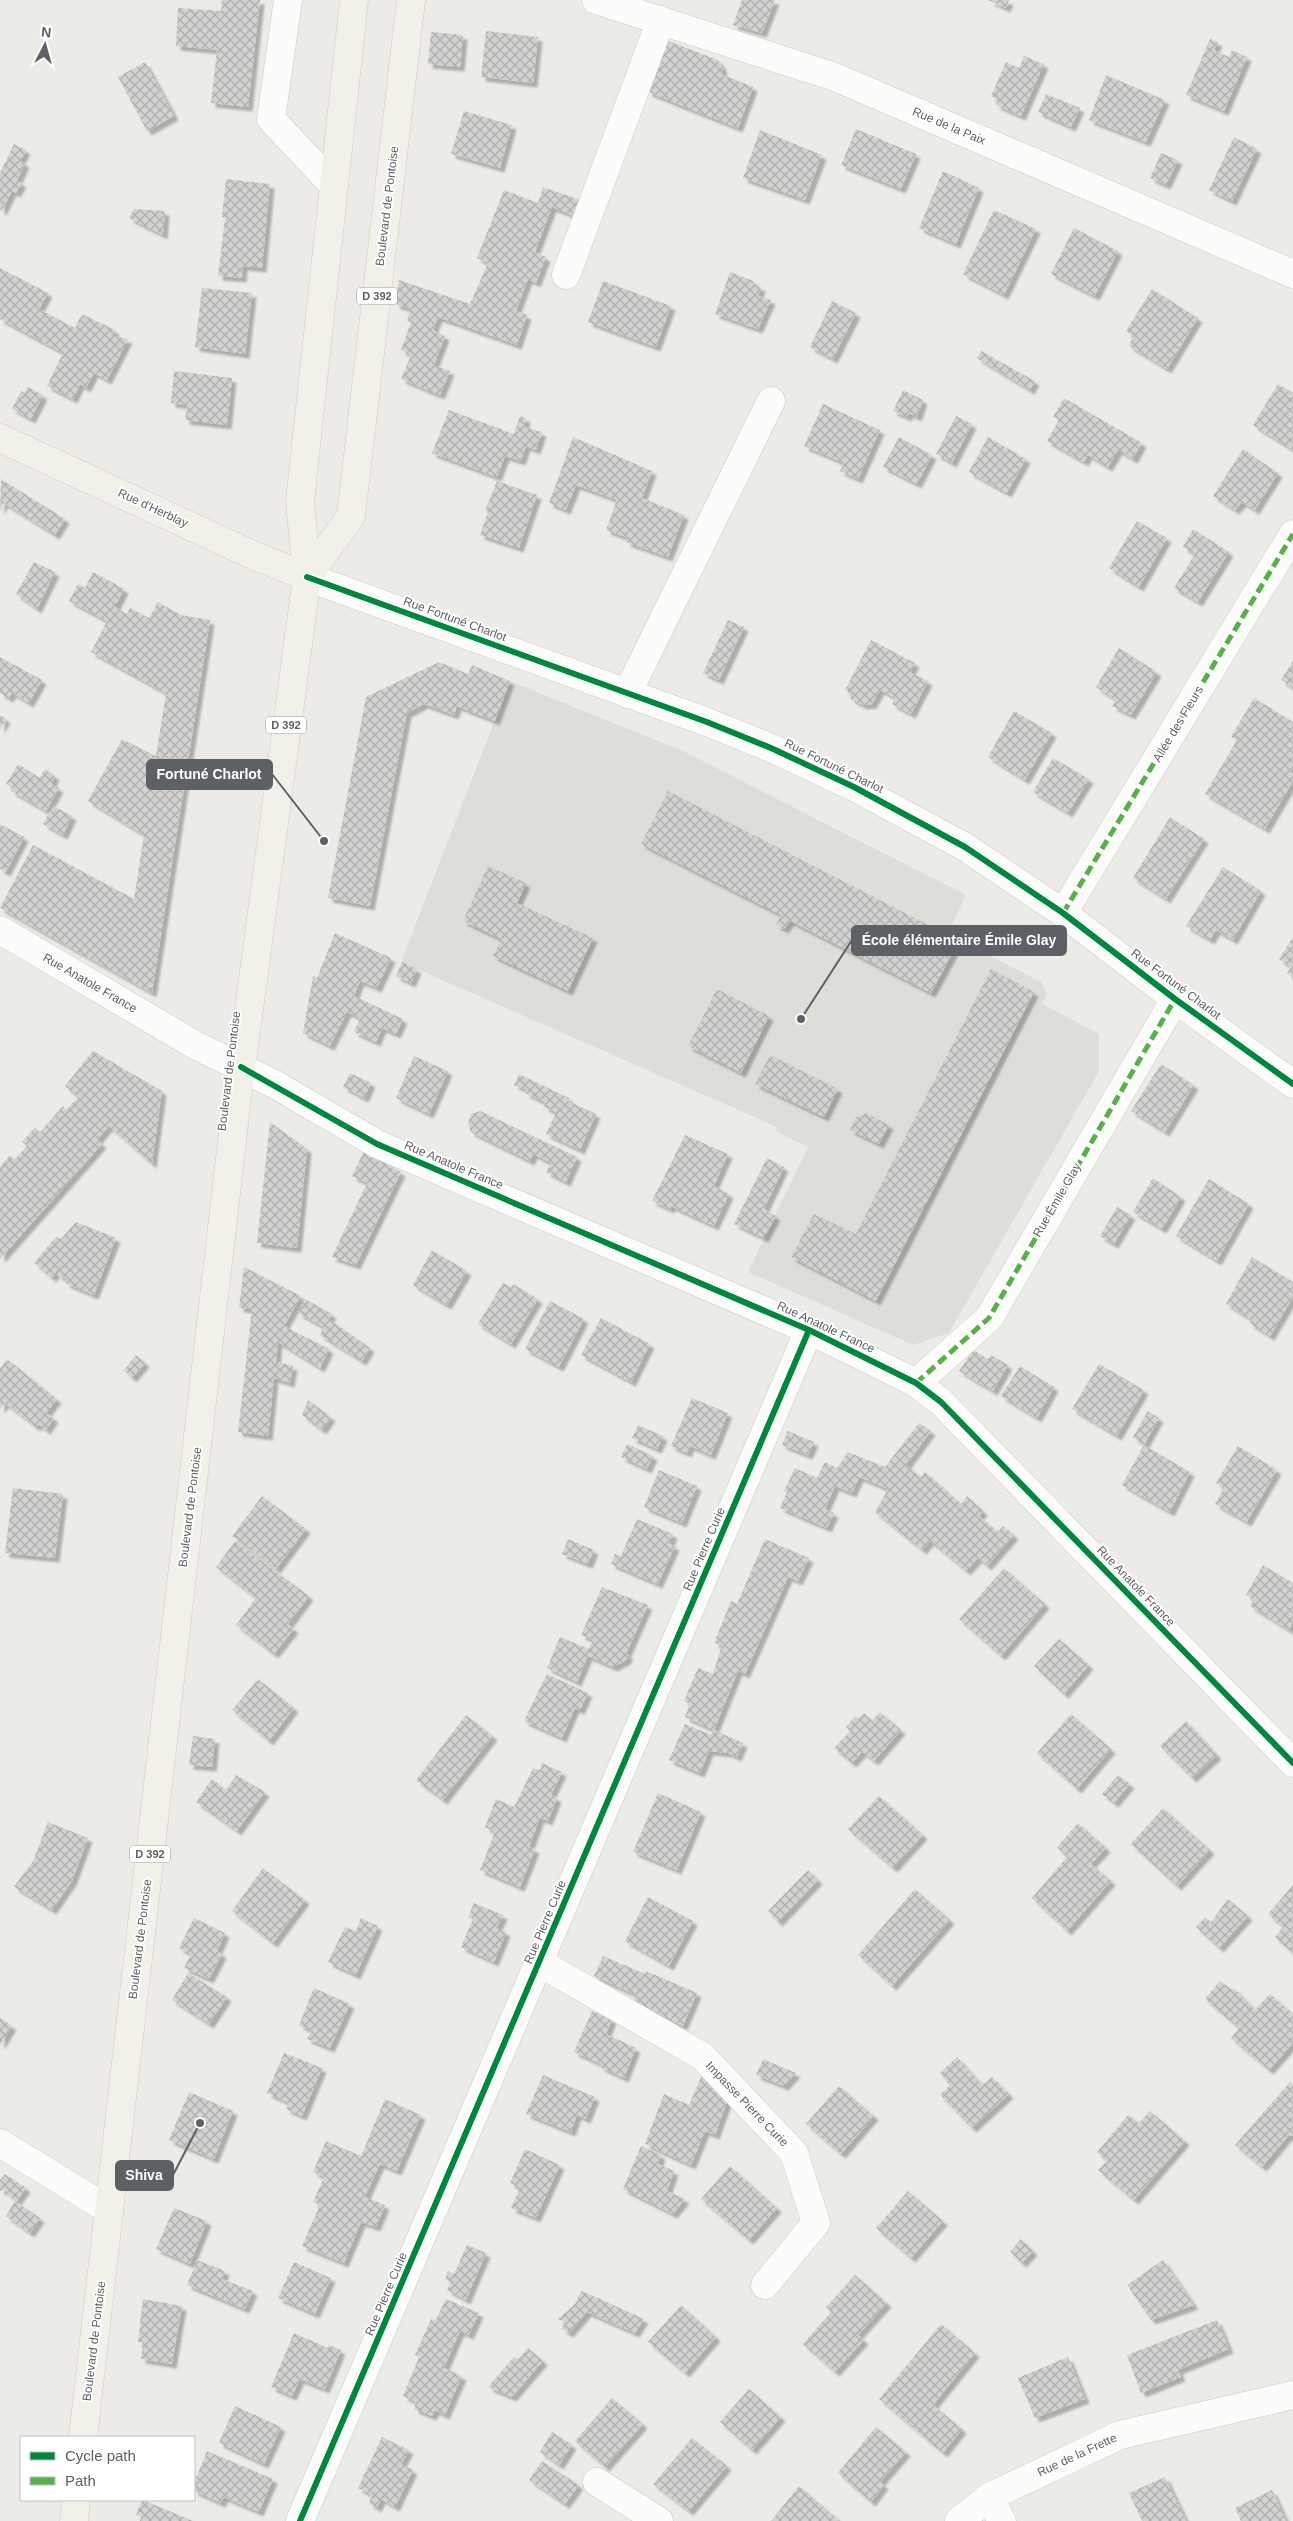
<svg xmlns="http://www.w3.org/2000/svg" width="1293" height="2521" font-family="Helvetica,sans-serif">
<defs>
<pattern id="building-cross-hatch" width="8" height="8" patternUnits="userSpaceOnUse" patternTransform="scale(1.25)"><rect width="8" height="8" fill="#d3d2d0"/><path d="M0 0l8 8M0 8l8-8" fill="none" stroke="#aeaeac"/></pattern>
<filter id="shadow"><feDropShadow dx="4.5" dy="4.5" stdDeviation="1" flood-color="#0004"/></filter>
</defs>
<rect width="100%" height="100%" fill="#ecebe7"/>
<path fill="#dfddd7" d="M510,681L685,752L966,895L947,934L1041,982L1047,995L1042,1004L1099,1034V1071L949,1333L913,1345L748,1272L808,1147L776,1131L777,1127L401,962Z"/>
<path fill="url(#building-cross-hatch)" filter="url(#shadow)" d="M222,0H260L248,107L211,103L217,50L176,46L178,8L221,11Z
M742,0H775L762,33L733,25Z
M988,0H1009L1006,8Z
M486,31L538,37L533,83L481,77Z
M431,32L463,35L460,67L428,64Z
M660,38L718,60L723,69L721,74L753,87L738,128L648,92Z
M1210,39L1218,42L1214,50L1229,57L1232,50L1247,57L1224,111L1186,95Z
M1024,56L1044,64L1021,116L996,105L998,99L991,96L1006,62L1019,68Z
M145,62L174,116L147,131L118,77Z
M1106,75L1165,100L1146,142L1089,120Z
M1046,94L1080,108L1071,127L1038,112Z
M464,111L512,125L500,168L451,154Z
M856,129L916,154L901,189L841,165Z
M760,130L822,155L805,200L743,178Z
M1234,137L1257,149L1232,201L1209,190Z
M14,144L26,150L20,161L25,163L17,181L22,183L16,193L12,191L2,211L0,209V173Z
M1161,153L1178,160L1166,185L1150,178Z
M943,171L979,188L956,244L919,228Z
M226,179L270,184L262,268L243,266L242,278L218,276L225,218L222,217Z
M543,187L580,200L574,216L552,207L535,252L546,257L536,283L528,279L516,311L527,315L517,345L438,317L433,330L445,336L434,365L450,371L440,395L401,379L411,355L401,350L411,322L407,321L410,309L395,304L399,280L470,304L488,263L477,258L504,190L538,203Z
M134,209L165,211L163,235L129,218Z
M994,210L1036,229L1004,295L963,274Z
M1074,228L1118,251L1095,296L1051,274Z
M0,268L48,293L39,309L75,328L82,314L115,330L112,336L128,339L107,380L94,373L86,388L80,384L73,399L47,386L63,353L0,319Z
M730,272L754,281L753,284L761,287L758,296L771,300L758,329L715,314Z
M603,281L671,306L656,347L588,322Z
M202,288L252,293L245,354L195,347Z
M1152,289L1198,318L1167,369L1129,346L1133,336L1126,331Z
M832,301L856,313L833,359L810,347Z
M981,351L1035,381L1030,390L977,358Z
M174,371L232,378L227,425L185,420L187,405L171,403Z
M1278,384L1293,393V450L1253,425Z
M28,387L43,395L31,419L12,409L21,391L24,393Z
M903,390L923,400L917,417L909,413L907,417L893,411Z
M1064,398L1142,443L1133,459L1118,450L1108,467L1088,455L1084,462L1047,441L1059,420L1053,417Z
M823,404L880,430L858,479L840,471L844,463L804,446Z
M449,410L514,434L520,416L526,418L524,427L542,432L536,450L526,446L521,461L505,456L497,477L432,453Z
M956,416L972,424L952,463L936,454Z
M573,437L652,471L642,498L684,515L668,557L626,542L628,538L606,530L617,500L576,485L566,510L549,503Z
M899,437L932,455L917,484L883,467Z
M988,437L1026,459L1007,493L969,472Z
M1243,449L1278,473L1255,510L1242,502L1235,510L1213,496Z
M1,479L65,519L55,535L4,503L0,510Z
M497,481L537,495L519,548L480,535L488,512L485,511Z
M1137,521L1167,538L1139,587L1109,568Z
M1193,529L1229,552L1198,602L1174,588L1195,554L1183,547Z
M34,562L55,572L37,609L16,594Z
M93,572L124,589L115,607L127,614L130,608L149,618L158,602L181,615L210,620L152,993L0,908L33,845L134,899L144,835L88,801L122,739L156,756L166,693L91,652L107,621L69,601L78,584L85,588Z
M728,620L744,627L719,680L703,673Z
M871,640L915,663L910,672L928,681L911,714L892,704L895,698L880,690L872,704L863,705L851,699L848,692L845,690Z
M1119,648L1157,672L1131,715L1112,706L1116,700L1096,687Z
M0,657L42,680L29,703L12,693L9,698L0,693Z
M1293,661V688L1281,680Z
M439,662L468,674L472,665L510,681L495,721L457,706L454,715L424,704L407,713L370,906L328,898L366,697Z
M1254,698L1293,722V768L1290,772L1293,774V781L1265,829L1205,794L1237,740L1231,737Z
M1014,711L1052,733L1025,780L988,757Z
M0,715L6,719L0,729Z
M1053,758L1089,779L1068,813L1033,792Z
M18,764L40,778L45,769L55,776L51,784L59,788L46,811L11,791L13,788L6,784Z
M668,791L959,941L931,993L790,921L784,929L776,925L781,915L641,844Z
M53,806L72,816L63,835L43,824Z
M1170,817L1204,839L1166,899L1133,878Z
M0,824L24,837L6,872L0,869Z
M488,866L526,883L517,903L593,938L568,991L493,956L501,939L463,921Z
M1223,867L1261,891L1233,940L1216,930L1210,940L1186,926Z
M335,933L391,958L377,988L360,981L354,996L403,1019L396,1034L382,1028L376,1042L354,1032L360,1018L347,1012L330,1046L303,1033L313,976L317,978Z
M1293,937V977L1287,973L1291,967L1279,959Z
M402,962L417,969L411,983L396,976Z
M991,969L1034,992L876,1301L791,1257L814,1214L856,1234Z
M717,989L769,1016L741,1073L688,1046Z
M93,1051L162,1091L152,1164L109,1126L97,1140L102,1144L0,1259V1167L10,1155L14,1160L27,1146L22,1142L35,1127L40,1132L63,1106L66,1110L78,1097L65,1086Z
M770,1055L838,1089L824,1117L755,1084Z
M414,1056L448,1071L429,1114L396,1098Z
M1161,1064L1194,1085L1165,1132L1131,1111Z
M350,1073L371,1083L364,1098L343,1087Z
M519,1074L569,1098L568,1101L596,1114L580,1150L546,1134L556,1112L544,1107L546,1103L525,1093L527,1090L514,1085Z
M480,1111L577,1157L566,1182L546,1172L551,1163L533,1154L530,1161L471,1132L468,1124L471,1114Z
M867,1113L889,1125L879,1144L850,1130L855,1118Z
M270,1122L307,1149L297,1248L257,1243Z
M685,1135L728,1154L714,1186L729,1194L714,1226L671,1206L670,1209L652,1201Z
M364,1151L401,1172L356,1265L332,1257L367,1183L352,1176Z
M767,1158L784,1167L764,1209L776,1216L764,1238L734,1224Z
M1153,1178L1181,1197L1162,1229L1133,1212Z
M1209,1179L1249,1204L1217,1261L1176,1236Z
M1117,1207L1131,1215L1114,1244L1100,1236Z
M76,1222L116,1238L94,1295L65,1283L67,1279L57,1275L63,1260L52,1278L34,1263L56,1237L61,1239Z
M432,1250L467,1271L447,1305L413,1285Z
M1252,1257L1293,1282V1297L1270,1336L1249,1323L1252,1320L1226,1304Z
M244,1267L301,1296L284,1326L329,1349L320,1368L278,1342L276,1362L293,1366L290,1383L274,1378L268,1436L238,1432L252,1309L239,1308Z
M503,1283L512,1287L513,1284L538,1299L511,1344L478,1324Z
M305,1299L332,1314L329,1319L370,1348L362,1361L320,1335L323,1327L298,1313Z
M550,1301L584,1319L559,1367L525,1349Z
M601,1318L650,1344L631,1382L581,1355Z
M973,1350L988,1359L991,1355L1008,1365L993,1391L959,1371Z
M136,1355L145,1363L132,1378L124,1370Z
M7,1359L57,1399L46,1413L54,1418L46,1430L38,1424L36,1427L5,1403L0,1409V1368Z
M1099,1364L1144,1390L1117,1436L1072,1409Z
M1020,1366L1054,1387L1037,1418L1001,1396Z
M692,1398L728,1413L711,1455L690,1446L687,1453L671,1446Z
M308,1400L331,1417L322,1430L302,1415Z
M1148,1411L1159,1418L1144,1445L1133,1437Z
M919,1423L931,1431L906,1465L921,1477L925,1472L961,1504L967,1496L983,1511L979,1516L998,1532L1003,1526L1014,1535L987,1566L978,1558L966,1571L930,1541L922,1550L875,1512L888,1489L859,1477L852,1493L835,1486L825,1509L834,1513L827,1528L780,1508L787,1492L784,1491L795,1468L817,1478L825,1462L837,1468L848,1452L885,1467Z
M638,1425L663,1436L657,1449L632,1438Z
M788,1431L814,1442L808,1455L782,1445Z
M627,1444L653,1456L647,1469L621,1457Z
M1144,1445L1190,1472L1170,1512L1122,1485Z
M1238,1446L1277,1470L1247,1522L1215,1504L1224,1488L1216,1483Z
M659,1470L697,1486L682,1523L644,1507Z
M13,1488L63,1494L55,1558L5,1553Z
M262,1496L306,1529L276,1569L232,1536Z
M637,1519L673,1534L669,1544L675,1546L658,1584L611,1564L615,1554L621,1556Z
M568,1539L594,1550L588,1564L562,1554Z
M765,1539L809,1558L798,1581L788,1577L745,1674L738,1671L714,1730L685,1717L690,1704L684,1701L698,1668L713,1674L722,1645L714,1643L731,1601L737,1604Z
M235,1541L309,1596L288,1624L294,1629L274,1654L236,1625L256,1598L216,1567Z
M1263,1565L1293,1583V1622L1289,1630L1250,1606L1254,1600L1246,1595Z
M1004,1568L1045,1604L1001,1656L959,1619Z
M602,1587L648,1605L626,1654L629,1655L626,1660L613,1667L588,1656L577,1682L547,1668L560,1637L589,1649L593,1640L581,1635Z
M1059,1639L1089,1665L1064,1694L1034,1666Z
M547,1674L588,1693L580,1710L575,1708L562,1738L524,1721Z
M258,1679L294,1708L269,1741L232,1710Z
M880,1712L901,1730L874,1761L862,1752L852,1763L834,1748L850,1731L846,1727L855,1716L858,1719L864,1713L872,1721Z
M1071,1714L1111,1749L1077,1789L1037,1753Z
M466,1715L493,1736L443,1800L416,1780Z
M1186,1721L1217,1755L1192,1778L1160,1746Z
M685,1724L711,1735L714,1730L743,1743L737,1757L728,1753L709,1751L700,1773L669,1760Z
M193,1736L215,1739L212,1767L189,1765Z
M542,1763L562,1772L551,1795L557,1798L548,1821L540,1818L529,1847L535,1849L520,1887L480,1870L495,1832L485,1827L496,1799L514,1807L533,1768L540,1770Z
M236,1775L265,1792L237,1831L196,1802L212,1779L226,1790Z
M1118,1775L1130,1784L1114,1803L1102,1794Z
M658,1793L701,1812L677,1870L633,1852Z
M879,1796L923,1835L893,1868L848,1829Z
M1163,1808L1210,1850L1177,1886L1131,1844Z
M48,1822L88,1838L72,1881L52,1910L14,1887L33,1861Z
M1078,1823L1106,1848L1091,1864L1111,1881L1067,1931L1032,1898L1067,1857L1057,1847Z
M263,1868L305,1900L273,1943L232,1911Z
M808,1870L818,1880L778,1922L768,1911Z
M1293,1885V1953L1275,1937L1283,1927L1268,1914Z
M915,1889L950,1920L892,1986L858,1955Z
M648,1897L693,1921L669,1966L625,1941Z
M1228,1899L1248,1916L1219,1948L1196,1927L1205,1917L1211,1922Z
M474,1903L503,1915L497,1928L506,1932L494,1962L461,1947L473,1919L468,1917Z
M194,1918L225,1933L217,1951L222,1954L209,1979L184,1968L191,1954L179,1948Z
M361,1918L378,1926L356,1975L328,1962L345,1927L356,1931Z
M603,1956L645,1974L646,1971L697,1993L683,2026L634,2001L636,1995L594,1976Z
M188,1973L227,1997L209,2024L172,2000Z
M1220,1981L1232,1990L1234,1988L1255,2010L1270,1994L1293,2014V2043L1269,2070L1231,2038L1239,2028L1205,1999Z
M314,1988L350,2004L330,2048L307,2039L311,2030L299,2025Z
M592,2011L612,2019L606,2034L636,2048L624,2078L600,2067L601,2064L574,2052Z
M0,2018L12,2026L0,2045Z
M284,2053L322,2068L302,2116L286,2109L289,2103L267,2093Z
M957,2057L982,2085L992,2077L1009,2094L972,2128L940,2095L950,2085L940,2073Z
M763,2059L796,2073L784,2086L756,2075Z
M543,2075L595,2097L586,2119L577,2115L571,2132L526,2114Z
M702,2075L729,2096L715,2135L705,2131L691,2165L645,2144L664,2094L689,2105Z
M1290,2082L1293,2085V2136H1288L1262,2167L1235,2145Z
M839,2086L874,2116L841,2154L806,2124Z
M189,2092L233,2111L214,2159L169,2140Z
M385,2099L421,2115L397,2171L380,2164L365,2197L385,2205L376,2227L361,2222L344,2263L302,2246L320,2205L313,2202L324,2177L313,2172L326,2141L361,2156Z
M1150,2111L1185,2141L1134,2200L1098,2170L1107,2161L1097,2152L1128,2115L1139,2123Z
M641,2146L661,2155L658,2164L674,2171L667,2191L685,2199L673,2214L623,2189Z
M525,2149L560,2165L536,2218L511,2208L520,2188L510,2183Z
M730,2166L777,2208L749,2240L701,2199Z
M5,2174L26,2188L16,2202L4,2190L0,2191V2180Z
M908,2191L943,2221L911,2258L876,2228Z
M15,2201L40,2218L30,2233L6,2216Z
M174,2208L207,2221L190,2264L156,2249Z
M1021,2239L1033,2251L1022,2263L1010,2252Z
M467,2245L486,2253L466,2300L447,2290L451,2282L445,2279L448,2271L454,2274Z
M197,2260L225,2271L222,2279L253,2291L245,2309L187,2285Z
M1163,2260L1194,2305L1151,2320L1127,2285Z
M294,2262L331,2278L315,2314L278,2298Z
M855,2275L887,2303L858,2335L864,2340L835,2372L803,2344L831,2312L826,2307Z
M581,2291L598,2298L644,2319L635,2333L587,2312L569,2333L562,2329L565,2322L558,2319L575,2304Z
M143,2299L182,2306L172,2364L141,2359L143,2342H138Z
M446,2299L479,2313L469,2335L460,2331L444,2368L462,2376L445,2415L435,2410L432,2416L414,2409L416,2402L403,2396L419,2357L415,2355L431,2319L435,2321Z
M681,2305L716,2337L685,2373L648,2342Z
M1217,2320L1229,2349L1178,2370L1181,2377L1141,2393L1127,2355Z
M941,2324L975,2353L933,2405L962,2429L943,2453L879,2399Z
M294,2333L328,2348L329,2345L341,2350L325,2389L300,2379L292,2396L271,2387Z
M528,2348L543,2361L512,2397L488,2387L514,2357L518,2359Z
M1068,2357L1085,2399L1035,2418L1018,2378Z
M749,2389L781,2417L752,2450L720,2422Z
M612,2398L643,2424L605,2467L575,2441Z
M235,2406L281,2427L264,2464L219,2443Z
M876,2427L906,2452L880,2482L884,2485L871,2502L838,2473Z
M552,2432L572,2445L559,2465L540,2452Z
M382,2437L409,2450L401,2464L413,2470L395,2507L381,2499L377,2508L369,2503L372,2495L358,2488Z
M692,2438L727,2466L689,2511L653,2484Z
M207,2451L273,2479L259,2512L224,2497L221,2503L194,2491V2483Z
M542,2461L579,2485L565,2504L529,2480Z
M1165,2477L1186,2521H1142L1129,2493Z
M799,2486L840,2521H771Z
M1272,2490L1286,2521H1241L1235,2508Z
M142,2500H143L193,2521H140L141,2517L136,2515Z"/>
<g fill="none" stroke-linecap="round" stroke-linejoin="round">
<g stroke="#c9c9c9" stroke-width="29">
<path id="minor" d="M288,0L271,119L334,186
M596,0L835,77L1293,274
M566,275L661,20
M307,577L707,722L771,748L854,787L965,847L1063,913L1175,999L1293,1084
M627,694L771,401
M1063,913L1293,534
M0,930L195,1045L276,1085L377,1144L809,1330L916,1383L941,1402L1293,1763
M916,1383L989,1318L1175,999
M540,1963L702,2056L794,2153L816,2223L765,2285
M0,2143L109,2210
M597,2482L659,2521
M989,2497L1002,2521
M300,2521L809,1330
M959,2521L989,2497L1120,2435L1293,2395"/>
</g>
<g stroke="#d2ccb7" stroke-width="29">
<path id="major" d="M0,438L255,556L307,577
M307,577L351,516L411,0
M83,2437L236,1106L307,577L300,501L354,0
M74,2521L76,2500"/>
</g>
<use href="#minor" stroke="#fcfcfb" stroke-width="28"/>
<use href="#major" stroke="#f2f1e9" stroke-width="28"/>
<path stroke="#58b04a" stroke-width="5" stroke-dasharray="10 5" stroke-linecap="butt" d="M1063,913L1293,534
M916,1383L989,1318L1175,999L1173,997"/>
<g stroke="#fff" stroke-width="9">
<path id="cycleway" d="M307,577L707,722L771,748L854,787L965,847L1063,913L1175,999L1293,1084
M241,1067L377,1144L809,1330L916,1383L941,1402L1293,1763
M300,2521L809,1330"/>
</g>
<use href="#cycleway" stroke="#00873e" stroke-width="6"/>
</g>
<g text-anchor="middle" stroke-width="4" stroke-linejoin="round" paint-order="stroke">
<g fill="#fff" stroke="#8e9092" stroke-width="1">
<rect x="357" y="287.5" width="40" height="17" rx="4"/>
<rect x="266" y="716.5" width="40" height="17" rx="4"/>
<rect x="130" y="1845.5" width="40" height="17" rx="4"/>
</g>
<g font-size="11" font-weight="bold" fill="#5d6064">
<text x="377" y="300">D 392</text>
<text x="286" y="729">D 392</text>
<text x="150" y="1858">D 392</text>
</g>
<g font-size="12" fill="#5d6064" stroke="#fff">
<text transform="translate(949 126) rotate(23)" y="4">Rue de la Paix</text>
<text transform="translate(387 206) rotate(-83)" y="4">Boulevard de Pontoise</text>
<text transform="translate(153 508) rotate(25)" y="4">Rue d'Herblay</text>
<text transform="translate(455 619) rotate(20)" y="4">Rue Fortuné Charlot</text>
<text transform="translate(1178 724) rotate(-59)" y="4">Allée des Fleurs</text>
<text transform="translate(834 766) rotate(26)" y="4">Rue Fortuné Charlot</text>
<text transform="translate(90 983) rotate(30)" y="4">Rue Anatole France</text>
<text transform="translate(1176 984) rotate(37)" y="4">Rue Fortuné Charlot</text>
<text transform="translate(229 1071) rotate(-83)" y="4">Boulevard de Pontoise</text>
<text transform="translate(454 1165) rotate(23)" y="4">Rue Anatole France</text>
<text transform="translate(1057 1200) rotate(-60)" y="4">Rue Émile Glay</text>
<text transform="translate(826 1327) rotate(25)" y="4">Rue Anatole France</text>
<text transform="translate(190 1507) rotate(-83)" y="4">Boulevard de Pontoise</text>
<text transform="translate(704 1549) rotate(-67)" y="4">Rue Pierre Curie</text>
<text transform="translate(1136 1586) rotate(46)" y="4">Rue Anatole France</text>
<text transform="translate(545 1922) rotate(-67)" y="4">Rue Pierre Curie</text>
<text transform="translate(140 1939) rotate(-83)" y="4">Boulevard de Pontoise</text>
<text transform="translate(747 2104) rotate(46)" y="4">Impasse Pierre Curie</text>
<text transform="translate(386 2294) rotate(-67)" y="4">Rue Pierre Curie</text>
<text transform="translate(94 2341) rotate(-83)" y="4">Boulevard de Pontoise</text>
<text transform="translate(1077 2455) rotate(-25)" y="4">Rue de la Frette</text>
</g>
</g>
<path fill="none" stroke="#5d6064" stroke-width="2" d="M324 841L272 774M801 1019L852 940M200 2123L173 2175"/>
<g fill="#5d6064" stroke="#fff" stroke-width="2">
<circle cx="324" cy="841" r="5"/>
<circle cx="801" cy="1019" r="5"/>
<circle cx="200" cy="2123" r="5"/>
</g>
<g fill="#5d6064" stroke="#5d6064" stroke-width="2">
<rect x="147" y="760" width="125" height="29" rx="5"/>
<rect x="852" y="926" width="214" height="29" rx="5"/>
<rect x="116" y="2161" width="57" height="29" rx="5"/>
</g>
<g font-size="14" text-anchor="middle" font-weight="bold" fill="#fff">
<text x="209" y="779">Fortuné Charlot</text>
<text x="959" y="945">École élémentaire Émile Glay</text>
<text x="144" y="2180">Shiva</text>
</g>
<rect x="20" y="2436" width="175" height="65" fill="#ffffff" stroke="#bebfc1"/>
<rect x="30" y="2452" width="25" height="8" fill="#00873e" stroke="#bebfc1"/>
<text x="65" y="2461" font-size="15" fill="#5d6064">Cycle path</text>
<rect x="30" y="2477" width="25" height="8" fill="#58b04a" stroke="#bebfc1"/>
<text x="65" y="2486" font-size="15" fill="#5d6064">Path</text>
<g transform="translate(45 45) rotate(6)" stroke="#ffffff" stroke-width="4" paint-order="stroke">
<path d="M0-4L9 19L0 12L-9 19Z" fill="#5d6064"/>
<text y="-8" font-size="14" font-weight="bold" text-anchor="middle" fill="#5d6064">N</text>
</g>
</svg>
